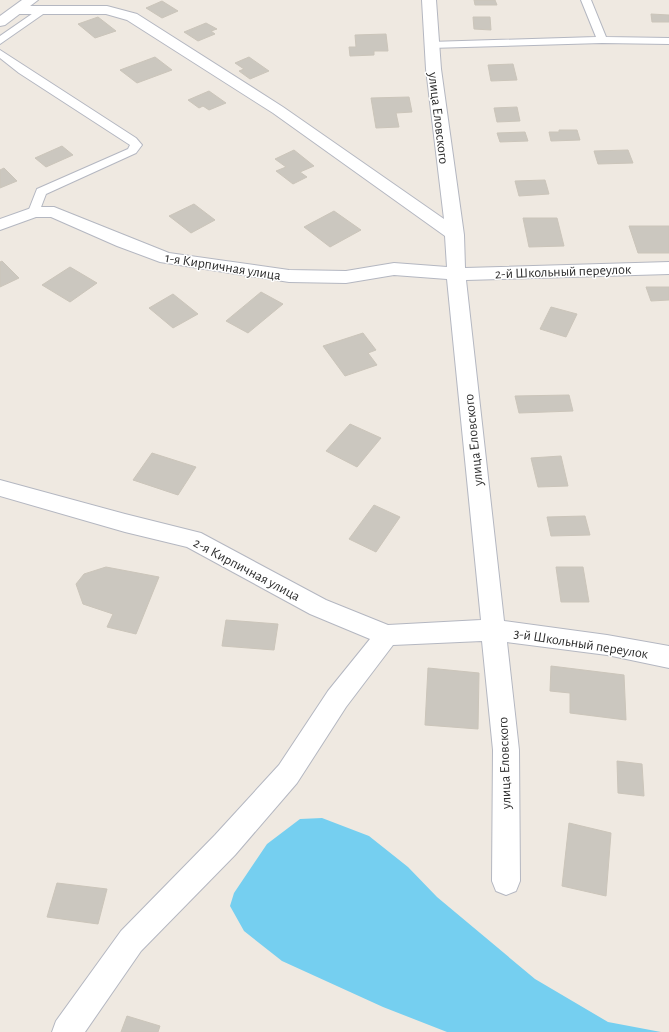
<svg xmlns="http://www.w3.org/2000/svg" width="669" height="1032" font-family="'Alegreya Sans',sans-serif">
<rect width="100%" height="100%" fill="#efe9e1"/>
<path fill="#75cff0" d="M322,818L369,836L408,867L437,897L535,979L608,1022L661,1032H447L383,1007L282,961L244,931L230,906L234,893L267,844L300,819Z"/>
<path fill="#cbc7bf" stroke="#cbc5ba" d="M474,0H495L497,5H475Z
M162,1L178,11L162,18L146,8Z
M651,14L669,15V22H652Z
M98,17L116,31L95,38L78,24Z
M473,17H490L491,30L474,29Z
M206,23L217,29L211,31L215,34L198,41L184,32Z
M386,34L388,51H374V55L350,56L349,47H356L355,35Z
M155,57L172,70L137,83L120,70Z
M249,57L269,71L250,79L239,71L244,69L235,63Z
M513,64L517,80L491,81L488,65Z
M209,91L226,103L209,110L203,106L199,108L188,100Z
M409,97L412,112L396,113L399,127L376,128L371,98Z
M517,107L520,121L497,122L494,108Z
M559,130H577L580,140L551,141L549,132H559Z
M525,132L528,141L500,142L497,133Z
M62,146L73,155L46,167L35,158Z
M294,150L314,166L300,172L307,177L293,184L276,171L286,167L275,159Z
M628,150L633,163L598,164L594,151Z
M4,168L17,181L0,188V170Z
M545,180L549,194L519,196L515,181Z
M194,204L215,220L191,233L169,216Z
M334,211L361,230L330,247L304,227Z
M523,218H557L564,246L529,247Z
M629,226H669V253H638Z
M2,261L19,278L0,287V262Z
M70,267L97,283L70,302L42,285Z
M646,287H669V300L651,301Z
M261,292L283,304L248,333L226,321Z
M173,294L198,314L173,328L149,308Z
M551,307L577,314L566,337L540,329Z
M363,333L376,350L368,353L377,365L345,376L323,346Z
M569,395L573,411L519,413L515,396Z
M350,424L381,438L357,467L326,451Z
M152,453L196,467L178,495L133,480Z
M561,456L568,486L538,487L531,458Z
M374,505L400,517L376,552L349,539Z
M585,516L590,535L551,536L547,517Z
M106,567L159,577L136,634L107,627L113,614L83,604L76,584L84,574Z
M556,567H583L589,602H561Z
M226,620L278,624L274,650L222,646Z
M551,666L624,675L626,720L570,713V693L550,691Z
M428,668L479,673L478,729L425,725Z
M617,761L642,764L644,796L618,793Z
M569,823L611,833L606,896L562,886Z
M57,883L107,889L98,924L47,917Z
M127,1016L160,1026L158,1032H121Z"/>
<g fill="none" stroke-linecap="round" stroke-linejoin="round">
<g stroke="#b4b7c1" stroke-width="2">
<path id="lane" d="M581,0H591L606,37L669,38V44L602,43L430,48L425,45L430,42L596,37Z
M42,7L46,8L47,10L46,12L0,44V36Z
M0,50L136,138L142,145L136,153L46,194L38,215H30L28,212L37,189L128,149L130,145L19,73L0,58Z"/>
</g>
<g stroke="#b4b7c1" stroke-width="2">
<path id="street" d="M422,0H436L441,69L464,235L465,268L669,262V274L466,280L504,621L607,635L669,646V668L607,655L507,642L519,750L520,881L516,891L506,895L496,891L492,881L493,750L482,641L393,645L346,707L297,783L235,855L141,951L85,1032H52L56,1021L121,931L215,835L279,765L328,691L370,639L310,614L187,547L125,532L0,496V480L125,514L201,533L326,600L388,625L481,620L447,279L394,275L346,283L289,282L160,262L117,246L51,217H36L0,230V219L34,207H54L169,253L289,270L346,271L394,263L447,267L445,236L273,113L127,20L106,14H18L13,13L11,10L13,7L18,6H107L137,14L283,107L444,219L426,69Z"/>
</g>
<g stroke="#b4b7c1" stroke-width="2">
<path id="secondary" d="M22,0H38L5,25L0,26V16Z"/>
</g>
<use href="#lane" fill="#fff" fill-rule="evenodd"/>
<use href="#street" fill="#fff" fill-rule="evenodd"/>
<use href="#secondary" fill="#fff" fill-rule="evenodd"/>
</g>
<g text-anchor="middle" stroke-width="3" stroke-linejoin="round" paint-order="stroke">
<g font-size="14" fill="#2e2e2e" stroke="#fff">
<text transform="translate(439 118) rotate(83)" y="5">улица Еловского</text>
<text transform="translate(223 266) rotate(9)" y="5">1-я Кирпичная улица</text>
<text transform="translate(563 271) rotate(-2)" y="5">2-й Школьный переулок</text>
<text transform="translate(473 440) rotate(-96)" y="5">улица Еловского</text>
<text transform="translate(247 569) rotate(28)" y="5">2-я Кирпичная улица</text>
<text transform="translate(581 643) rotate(9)" y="5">3-й Школьный переулок</text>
<text transform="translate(504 763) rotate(-92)" y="5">улица Еловского</text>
</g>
</g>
</svg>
